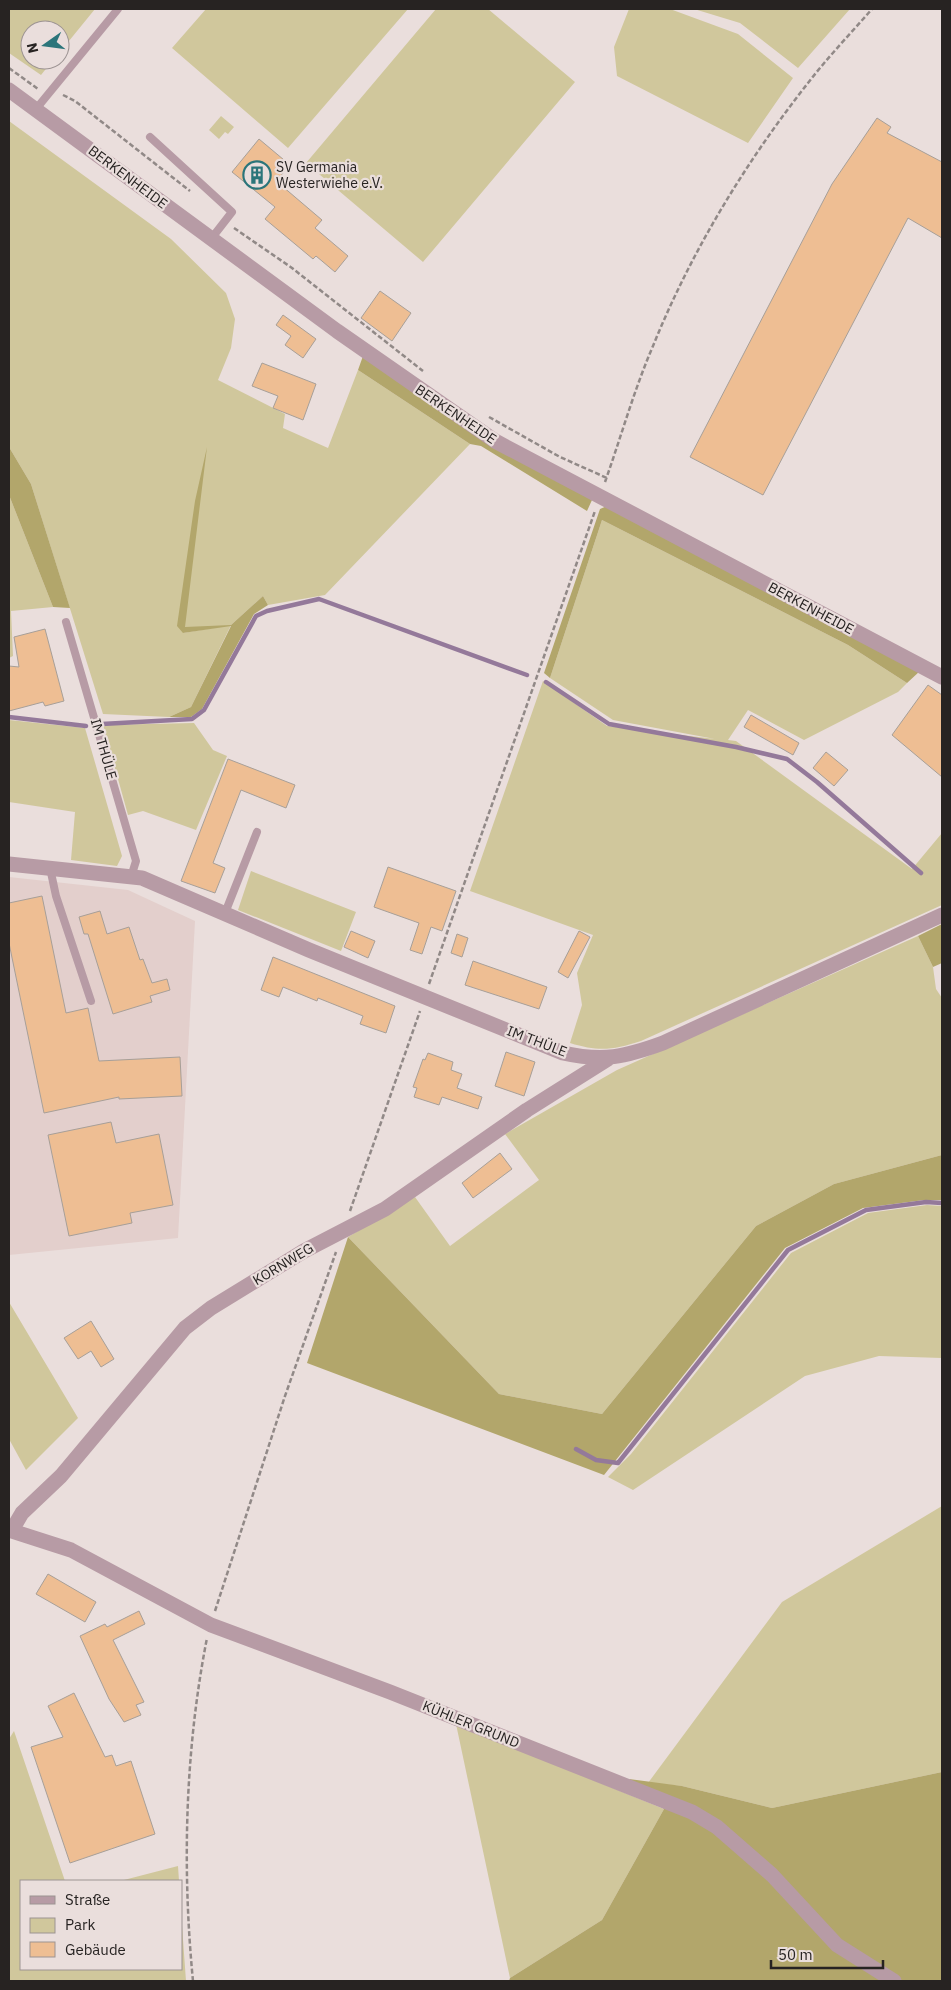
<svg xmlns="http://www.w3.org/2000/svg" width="951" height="1990" font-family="'IBM Plex Sans',sans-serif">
<rect width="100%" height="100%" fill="#eadedc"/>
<path fill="#e3cfcc" d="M9,877L128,890L195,921L178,1238L9,1255Z"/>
<path fill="#d0c79c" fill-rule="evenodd" d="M9,9H95L60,52V30H30V60H53L41,75L9,53Z
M206,9H408L288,148L172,48Z
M436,9H488L575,82L423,262L306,163Z
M629,9H670L738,34L793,78L748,143L617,76L614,47Z
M694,9H850L798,68L740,23Z
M221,116L234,127L228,134L225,132L219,139L209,130Z
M9,121L171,239L226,293L235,319L231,348L218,380L285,414L283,428L328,448L358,370L470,444L325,595L268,605L263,596L231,625L191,707L169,717L103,714L31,484L9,447ZM205,456L184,628L225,626L183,633Z
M9,495L53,607L11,611L13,656L9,658Z
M602,520L848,645L907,683L898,692L804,740L748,710L728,740L736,741L912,869L942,833V905L641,1041C613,1050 599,1052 570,1043L582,1005L577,973L593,935L470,891L543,681L607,726L715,739L613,720L550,678Z
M9,720L85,728L122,856L117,866L71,860L75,812L9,802Z
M194,723L213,750L227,756L196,830L143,811L128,815L103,725Z
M251,871L356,912L341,951L238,910Z
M918,936L933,967L936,989L942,998V1155L834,1184L756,1226L602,1414L499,1394L348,1237L415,1197L450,1246L539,1180L505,1134L617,1070Z
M927,1205L942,1206V1358L879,1356L805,1376L633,1490L608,1477L631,1454L791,1253L868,1213Z
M9,1302L78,1418L26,1470L9,1439Z
M942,1506V1772L772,1808L682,1786L648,1783L782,1602Z
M456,1724L664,1809L602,1920L510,1978Z
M14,1731L65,1881H21V1969H181V1912L186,1981H9V1739Z
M178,1866L179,1881H120Z"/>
<path fill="#b2a66b" d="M363,356L592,500L587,511L481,446L470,444L358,370Z
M9,447L31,484L70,608L53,607L9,495Z
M207,447L185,627L231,625L263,596L268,605L254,614L202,709L191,717H169L191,707L231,626L183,633L177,626L195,501Z
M607,506L920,671L907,683L848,645L602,520L550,678L544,673L600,509Z
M942,924V963L933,967L918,936Z
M942,1155V1200H924L863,1208L785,1248L604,1475L307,1363L348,1237L499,1394L602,1414L756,1226L834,1184Z
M942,1772V1981H509L510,1978L602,1920L664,1809L629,1779L682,1786L772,1808Z"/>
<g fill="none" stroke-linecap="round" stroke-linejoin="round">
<path stroke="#94799a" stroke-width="4.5" d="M546,682L609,724L736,747L787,759L817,782L921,873
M9,717L86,726
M102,724L192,719L204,710L256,616L267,611L319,599L527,675
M576,1449L596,1460L618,1463L788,1250L866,1210L926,1202L942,1203"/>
</g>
<path fill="#eebe93" stroke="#a79f98" d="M877,118L891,127L887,133L942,162V238L908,218L763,495L690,457L832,184Z
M259,139L290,165L277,180H275L322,220L315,228L348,256L335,272L316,256L313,259L265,219L275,207L232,172Z
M380,291L411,313L392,341L361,318Z
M283,315L316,339L303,358L285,345L291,336L276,325Z
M262,363L316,384L303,420L273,408L278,396L252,386Z
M45,629L64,701L45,706L43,702L9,711V666L19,667L14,637Z
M928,685L942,695V777L892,735Z
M751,715L799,743L793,755L744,727Z
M826,752L848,770L834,786L813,768Z
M228,759L295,785L286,808L241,790L213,863L225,868L215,893L181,881Z
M388,867L456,891L442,931L431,927L422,954L410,950L419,923L374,907Z
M42,896L66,1013L88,1008L99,1061L180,1057L182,1096L119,1099V1097L44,1113L9,943V903Z
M100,911L107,934L129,927L140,960L143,959L152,983L167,979L170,990L150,996L152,1002L113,1014L88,934H84L79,917Z
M351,931L375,941L368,958L344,947Z
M579,931L590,937L568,978L558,972Z
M457,934L468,938L462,957L451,953Z
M273,957L395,1006L386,1033L360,1024L363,1016L318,998L317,1001L283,987L279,997L261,990Z
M473,961L547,987L539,1009L465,985Z
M506,1052L535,1062L524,1096L495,1086Z
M428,1053L453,1062L451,1070L462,1074L457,1088L482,1097L478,1109L442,1097L439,1105L414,1097L417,1088L413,1087L423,1059L425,1060Z
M111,1122L116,1143L159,1134L173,1205L130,1213L132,1223L69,1236L48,1135Z
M500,1153L512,1169L473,1198L462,1183Z
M91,1321L114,1359L101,1367L91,1351L78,1359L64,1338Z
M48,1574L96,1602L85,1622L36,1594Z
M139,1611L145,1624L113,1640L144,1702L136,1705L141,1715L124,1722L109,1699L80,1636L105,1624L107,1627Z
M74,1693L105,1757L112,1755L116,1766L131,1761L155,1834L70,1863L31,1747L63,1737L48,1706Z"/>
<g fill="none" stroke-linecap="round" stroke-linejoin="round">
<path stroke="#918987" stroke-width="2.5" stroke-dasharray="5 2.5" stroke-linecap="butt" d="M9,68L38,89
M63,95L75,101L190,191
M234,228L292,268L423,371
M489,417L560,457L607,478
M605,482C621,437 634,390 653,346C691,252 745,163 808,83C828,57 851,33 872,9
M429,984L595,511
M350,1211L420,1011
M215,1611L285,1396L336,1252
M193,1981C182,1868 185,1750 207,1638"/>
<path stroke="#b79ba5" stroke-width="8" d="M36,109L118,9
M150,137L232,212L211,239
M66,622L136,861L131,877
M50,868L56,896L91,1001
M225,913L257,832"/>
<path stroke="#b79ba5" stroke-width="15" d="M9,90L337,331L495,441L942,677
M9,864L142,878L309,950L563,1053C603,1062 625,1057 663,1043L942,915
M9,1530L71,1550L211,1625L390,1692L692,1812L717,1827L772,1875L837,1945L894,1981
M12,1530L22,1513L61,1476L185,1328L211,1308L304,1251L385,1209L527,1110L608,1059"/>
</g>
<defs>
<g id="building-ring" transform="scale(1.4375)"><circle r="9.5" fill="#eadedc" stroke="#2b757a" stroke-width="1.5"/><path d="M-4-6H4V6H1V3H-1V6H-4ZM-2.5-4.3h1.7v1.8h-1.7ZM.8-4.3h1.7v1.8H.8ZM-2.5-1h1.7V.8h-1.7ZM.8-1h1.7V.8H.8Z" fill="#2b757a"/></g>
</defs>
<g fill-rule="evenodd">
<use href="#building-ring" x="257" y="175"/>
</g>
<g text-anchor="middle" stroke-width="4.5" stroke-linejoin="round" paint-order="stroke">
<g font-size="14" fill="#272322" stroke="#eadedc" text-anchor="start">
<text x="276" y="172">SV Germania<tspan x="276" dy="16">Westerwiehe e.V.</tspan></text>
</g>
<g font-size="14" fill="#272322" stroke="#eadedc">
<text transform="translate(128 177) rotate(37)" y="5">BERKENHEIDE</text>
<text transform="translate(456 414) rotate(34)" y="5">BERKENHEIDE</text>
<text transform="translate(811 608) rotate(28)" y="5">BERKENHEIDE</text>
<text transform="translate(104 749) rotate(74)" y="5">IM THÜLE</text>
<text transform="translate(537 1041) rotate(21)" y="5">IM THÜLE</text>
<text transform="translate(283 1264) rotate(-31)" y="5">KORNWEG</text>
<text transform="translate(471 1724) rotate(22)" y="5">KÜHLER GRUND</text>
</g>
</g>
<rect width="951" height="1990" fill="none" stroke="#272322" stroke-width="20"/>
<rect x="20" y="1880" width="162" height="90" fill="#eadedc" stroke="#9c9392"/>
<rect x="30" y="1896" width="25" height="8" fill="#b79ba5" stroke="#9c9392"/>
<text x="65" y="1905" font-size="15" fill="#272322">Straße</text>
<rect x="30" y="1918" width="25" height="15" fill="#d0c79c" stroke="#9c9392"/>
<text x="65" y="1930" font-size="15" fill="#272322">Park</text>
<rect x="30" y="1942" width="25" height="15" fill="#eebe93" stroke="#9c9392"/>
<text x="65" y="1955" font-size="15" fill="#272322">Gebäude</text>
<g transform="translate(45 45) rotate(256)"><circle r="24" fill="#eadedc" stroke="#9c9392"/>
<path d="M0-4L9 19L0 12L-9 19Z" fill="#2b757a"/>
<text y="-8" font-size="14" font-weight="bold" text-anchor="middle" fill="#272322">N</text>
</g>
<path d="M771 1960v8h112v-8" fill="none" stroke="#272322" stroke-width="2.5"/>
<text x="778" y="1960" font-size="15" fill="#272322" stroke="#eadedc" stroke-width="4" paint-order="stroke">50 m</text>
</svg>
